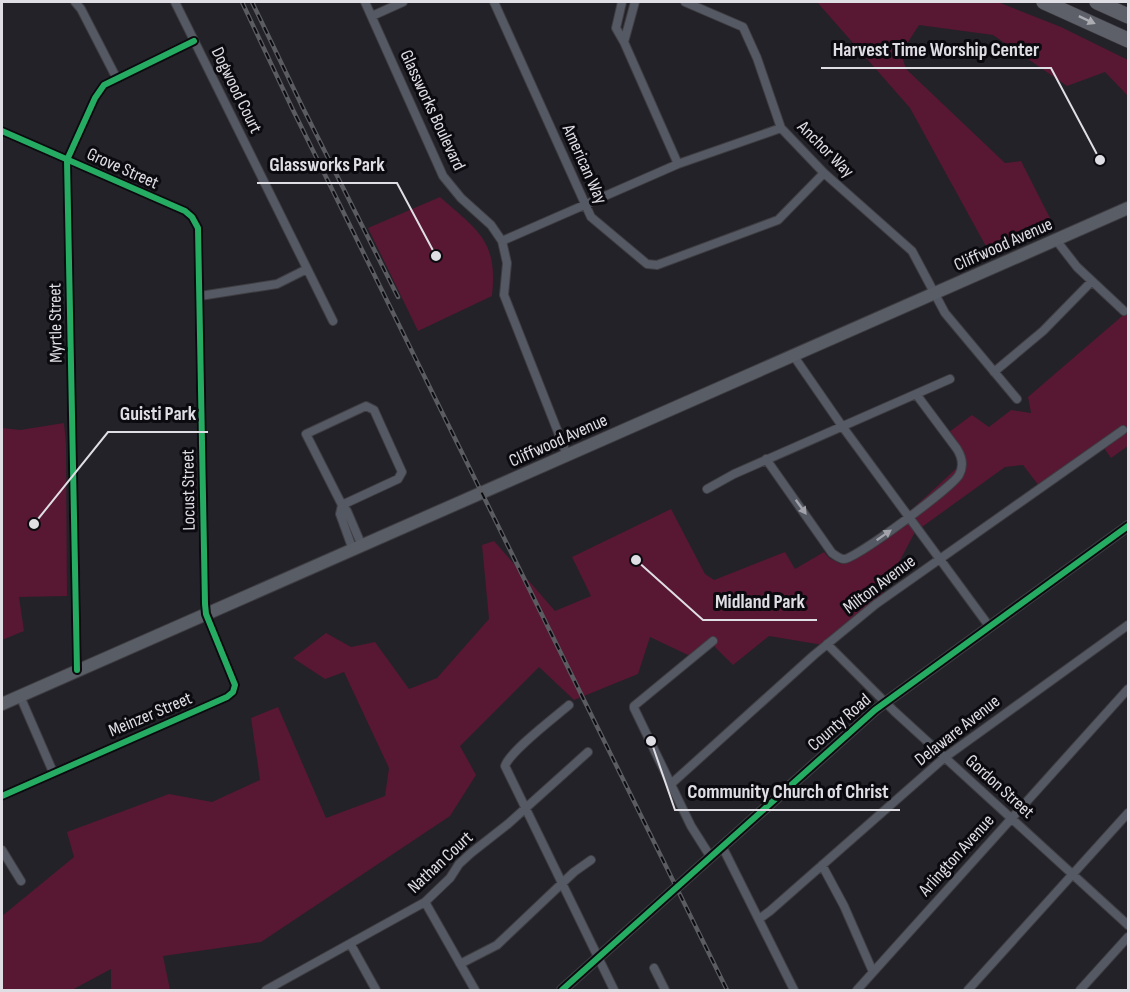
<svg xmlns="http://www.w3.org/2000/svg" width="1130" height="992" font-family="'Sofia Sans Condensed',sans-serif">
<rect width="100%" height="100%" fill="#232228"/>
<path fill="#581733" d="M817,2H998L1061,27L1128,60V96L1105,72L1067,86L993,35L919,25L901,53L906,69L1005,163L1021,161L1052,222L988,250L910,108Z
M440,197C478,231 498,240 492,296L418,331L368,228Z
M1128,311V446L1111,458L1104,448L1039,486L1023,465L1005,467L915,532L879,600L823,645L769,636L733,665L709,641L690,656L650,637L638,674L574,700L539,667L460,746L476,775L450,816L261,942L163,956L170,990H111V969L72,990H2V916L74,857L67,832L169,794L212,802L260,780L251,718L278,707L326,818L385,796L389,768L344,672L325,679L293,658L326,633L351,647L375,642L409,689L437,678L489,619L482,545L494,541L555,611L591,596L572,557L671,509L705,574L714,580L785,552L795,569L824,552L829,558L841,564L840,559C886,537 924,498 961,464L945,435L972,415L989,427L1011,410L1031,413L1028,397Z
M64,423L66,444L67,596L19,597L24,631L2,640V428L20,430Z"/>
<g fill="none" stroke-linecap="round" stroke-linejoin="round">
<g stroke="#3e3d42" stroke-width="10">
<path id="minor" d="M75,2L81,9L116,77
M175,2L333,321
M365,2L443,176L461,198L491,225L502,241L507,263L504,295L567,455
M494,2L591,217L647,264L657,265L778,220L824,173
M622,2L616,28L624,42
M635,2L624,42L678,164
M685,2L743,27L757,58L781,128L824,173L912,251L945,313L1017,399
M372,16L403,2
M2,131L185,211L192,217L198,228L205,604L206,614L235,685L233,692L227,697L2,796
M1056,240L1077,267L1124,311
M502,241L678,164L781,128
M200,296L277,284L307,269
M793,355L842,426L989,626
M994,372L1043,331L1092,281
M766,459L832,553C836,556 840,559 844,559C856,559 952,487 959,475C964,466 962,457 957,449L916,394
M707,489L734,474L950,379
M342,505L398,479L402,472L374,410L366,406L306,434L342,505L347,511L362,546
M342,505L340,514L353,550
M827,644L894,711L1128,925
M77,670L67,160L95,98L104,85L194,41
M20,696L53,772
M569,705C555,717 510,751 505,766L614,990
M671,784L814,655L876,604L1123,430
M722,846L794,990
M2,850L21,881
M710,856L691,826L634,708V706L713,641
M822,865L844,906L873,972
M425,902L475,990
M759,919L770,911L944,758L1128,625
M351,945L376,990
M460,964L497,945L574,872L591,860
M654,968L665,990
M266,990L425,902L450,878L459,864L471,853L508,824L588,752
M857,990L1128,689
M968,990L1128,813
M1080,990L1128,937"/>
</g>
<g stroke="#3e3d42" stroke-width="12">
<path id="tertiary" d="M562,990L875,710L1128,526"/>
</g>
<g stroke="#3e3d42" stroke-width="14">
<path id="secondary" d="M2,704L1128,208"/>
</g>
<g stroke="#3e3d42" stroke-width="16">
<path id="motorway" d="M1044,2L1128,40
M1097,2L1128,16"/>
</g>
<use href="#minor" stroke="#555963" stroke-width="8"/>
<use href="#tertiary" stroke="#555963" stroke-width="10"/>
<use href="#secondary" stroke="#595d66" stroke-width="12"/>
<use href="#motorway" stroke="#5d6069" stroke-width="15"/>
<g stroke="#5a5c62" stroke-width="4.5">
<path id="rail" d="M242,2L292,108L727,990
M252,2L302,106L398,297"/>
</g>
<use href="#rail" stroke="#0b0a0f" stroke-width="2" stroke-dasharray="7" stroke-linecap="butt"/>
<g stroke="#0b0a0f" stroke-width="10">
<path id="cycleway" d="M2,131L185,211L192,217L198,228L205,604L206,614L235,685L233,692L227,697L2,796
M77,670L67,160L95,98L104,85L194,41
M562,990L875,710L1128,526"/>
</g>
<use href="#cycleway" stroke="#26ab63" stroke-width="6"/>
</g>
<defs><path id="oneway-solid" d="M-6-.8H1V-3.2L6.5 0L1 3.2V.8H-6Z" transform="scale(1.5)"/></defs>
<use fill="#acacb3" href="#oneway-solid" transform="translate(1087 20) rotate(25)"/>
<g fill="#a1a2aa">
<use href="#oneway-solid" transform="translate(801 507) rotate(54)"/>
<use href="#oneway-solid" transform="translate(884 535) rotate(-35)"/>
</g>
<g text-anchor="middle" stroke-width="6" stroke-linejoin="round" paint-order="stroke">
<g font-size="18" fill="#e0dee5" stroke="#0b0a0f">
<text transform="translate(237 90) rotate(64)" y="6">Dogwood Court</text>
<text transform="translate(433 110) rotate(65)" y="6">Glassworks Boulevard</text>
<text transform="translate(826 149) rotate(45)" y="6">Anchor Way</text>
<text transform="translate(585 164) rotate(66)" y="6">American Way</text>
<text transform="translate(123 168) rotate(24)" y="6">Grove Street</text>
<text transform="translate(1003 244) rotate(-24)" y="6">Cliffwood Avenue</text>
<text transform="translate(55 323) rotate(-91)" y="6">Myrtle Street</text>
<text transform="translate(558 440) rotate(-24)" y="6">Cliffwood Avenue</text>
<text transform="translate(188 490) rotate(-91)" y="6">Locust Street</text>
<text transform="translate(879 584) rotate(-37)" y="6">Milton Avenue</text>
<text transform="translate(150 714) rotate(-23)" y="6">Meinzer Street</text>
<text transform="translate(839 722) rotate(-41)" y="6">County Road</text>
<text transform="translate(957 730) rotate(-38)" y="6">Delaware Avenue</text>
<text transform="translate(1000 786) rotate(42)" y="6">Gordon Street</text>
<text transform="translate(956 855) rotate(-48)" y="6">Arlington Avenue</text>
<text transform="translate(440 862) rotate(-43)" y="6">Nathan Court</text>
</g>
</g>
<path fill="none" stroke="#e0dee5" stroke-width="2" d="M1100 160L1051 68H821M436 256L397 183H257M34 524L108 432H208M636 560L703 620H817M651 741L675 810H900"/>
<g fill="#e0dee5" stroke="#0b0a0f" stroke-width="2">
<circle cx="1100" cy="160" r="6"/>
<circle cx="436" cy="256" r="6"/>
<circle cx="34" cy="524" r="6"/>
<circle cx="636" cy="560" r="6"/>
<circle cx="651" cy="741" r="6"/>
</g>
<g font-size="20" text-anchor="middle" font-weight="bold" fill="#e0dee5" stroke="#0b0a0f" stroke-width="6" stroke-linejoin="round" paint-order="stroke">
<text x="936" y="56">Harvest Time Worship Center</text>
<text x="327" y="171">Glassworks Park</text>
<text x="158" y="420">Guisti Park</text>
<text x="760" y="608">Midland Park</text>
<text x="788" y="798">Community Church of Christ</text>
</g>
<rect width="1130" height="992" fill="none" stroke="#e0dee5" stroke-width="6"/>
</svg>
